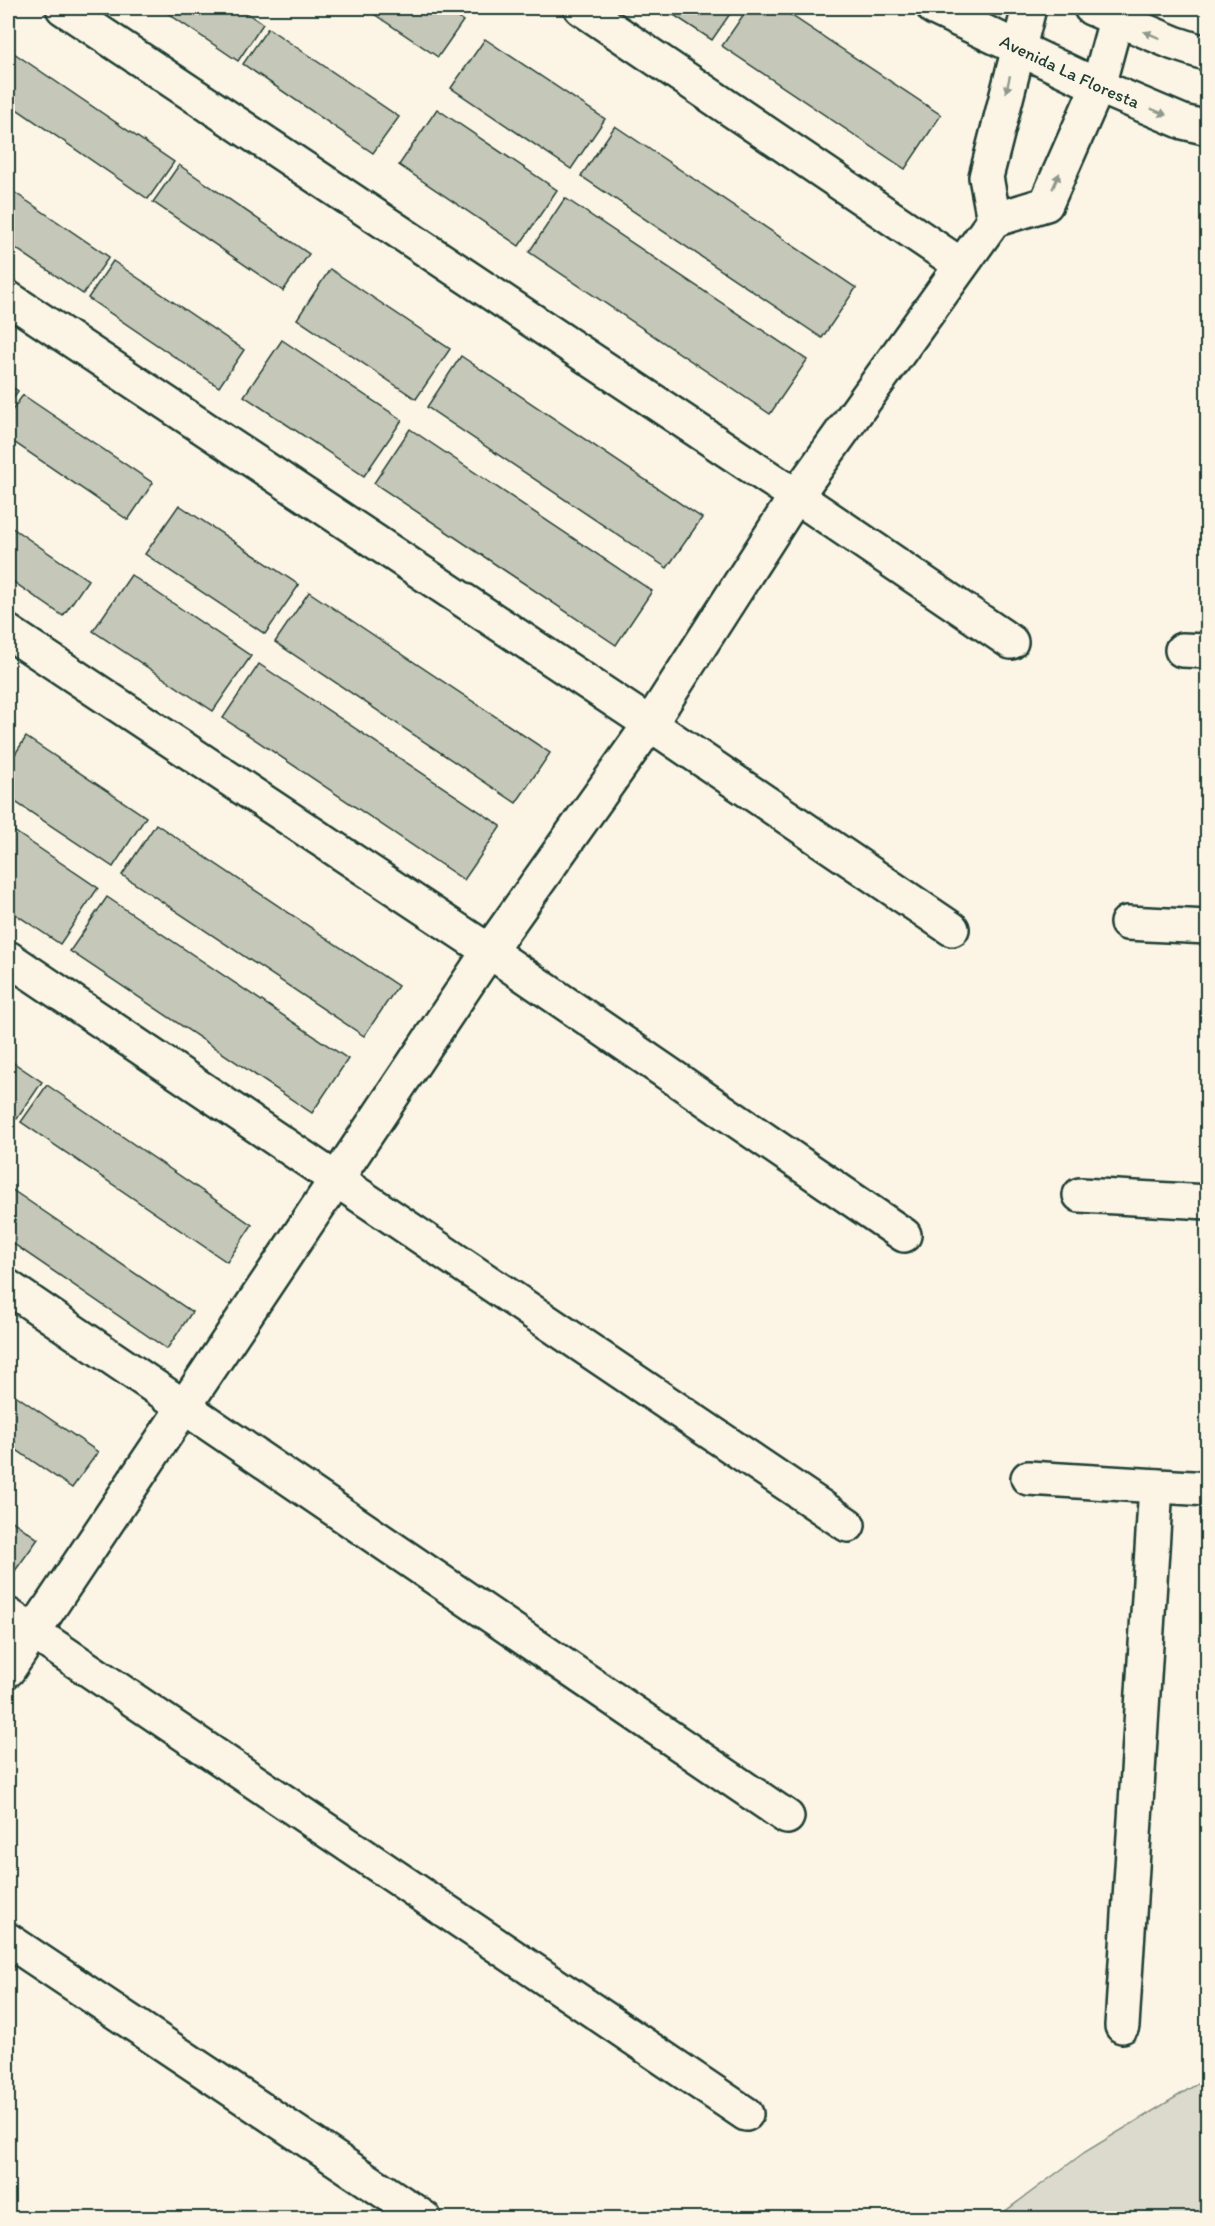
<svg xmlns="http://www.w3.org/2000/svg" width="1215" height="2226" font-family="Itim,sans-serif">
<rect width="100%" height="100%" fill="#fcf5e5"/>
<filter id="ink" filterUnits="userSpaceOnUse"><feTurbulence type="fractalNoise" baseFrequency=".0167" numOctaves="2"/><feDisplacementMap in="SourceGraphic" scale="12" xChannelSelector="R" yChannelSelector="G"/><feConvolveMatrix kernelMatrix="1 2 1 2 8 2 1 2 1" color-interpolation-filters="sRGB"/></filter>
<g filter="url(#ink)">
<path fill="#dcdacc" stroke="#7e8c80" stroke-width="1.5" d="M1207,2078V2218H996L1085,2152Z"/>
<path fill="#c5c7b9" stroke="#1f3d34" stroke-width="1.5" d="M160,8H239L263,24L238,61Z
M365,8H444L463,21L438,57Z
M663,8H734L712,40Z
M748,8H780L941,115L905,169L722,46Z
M268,28L399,117L373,153L243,64Z
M485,39L605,119L571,169L451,88Z
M8,49L174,162L148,199L8,103Z
M437,109L557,190L519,246L399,165Z
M615,126L856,288L822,338L581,176Z
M179,165L309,254L283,291L153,202Z
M8,188L109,257L83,294L8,243Z
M565,198L807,360L770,414L529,252Z
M113,261L244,350L219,387L88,298Z
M330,269L450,349L416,399L297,319Z
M282,340L402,420L364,476L244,396Z
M461,356L702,518L667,568L427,407Z
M8,384L18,391L8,406Z
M23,395L153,483L128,520L8,438V416Z
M410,429L652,591L616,645L374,483Z
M179,505L299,585L265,634L145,554Z
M8,525L88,580L63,616L8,578Z
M131,575L251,656L213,711L93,631Z
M309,592L550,753L516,803L275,642Z
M259,664L501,826L464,880L223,718Z
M26,737L146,817L113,867L8,797V765Z
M156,824L398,986L364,1036L122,875Z
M8,827L98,888L60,944L8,909Z
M107,897L348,1059L312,1113L70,951Z
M8,1059L42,1082L17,1119L8,1112Z
M47,1085L252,1225L227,1262L21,1122Z
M8,1187L192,1312L167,1349L8,1240Z
M8,1390L98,1452L72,1488L8,1444Z
M8,1518L38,1539L12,1575L8,1572Z"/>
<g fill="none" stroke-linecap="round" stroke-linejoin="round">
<g stroke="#1f3d34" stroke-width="38">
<g id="minor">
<path d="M63,8L796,496L1011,642"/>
<path d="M581,8L961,265"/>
<path id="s1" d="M934,8L1098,86L1183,122L1208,128"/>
<path d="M1091,8L1174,43L1208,54"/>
<path d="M994,220L986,177L1029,8"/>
<path d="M8,298L650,724L952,929"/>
<path d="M8,632L489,951L904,1235"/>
<path d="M1182,650L1208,651"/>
<path d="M1127,923L1208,927"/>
<path d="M8,958L848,1525"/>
<path d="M1080,1195L1208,1202"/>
<path d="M8,1287L787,1817"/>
<path d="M1028,1478L1208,1489"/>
<path d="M8,1615L746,2114"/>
<path d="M8,1670L489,951L650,724L796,496L994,220L1046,204L1098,86L1116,20"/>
<path d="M8,1940L424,2218"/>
<path d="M1122,2026L1156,1486"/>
</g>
</g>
<use href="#minor" stroke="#fcf5e5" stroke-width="33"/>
</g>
<defs><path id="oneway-solid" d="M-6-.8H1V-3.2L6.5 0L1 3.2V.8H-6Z" transform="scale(1.5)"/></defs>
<g fill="#8e998c">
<use href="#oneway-solid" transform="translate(1152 35) rotate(-158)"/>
<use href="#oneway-solid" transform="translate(1008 84) rotate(103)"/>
<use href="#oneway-solid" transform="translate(1159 112) rotate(23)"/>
<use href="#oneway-solid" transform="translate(1056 181) rotate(-66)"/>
</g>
</g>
<g text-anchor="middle" stroke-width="4.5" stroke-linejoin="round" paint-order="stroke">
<g font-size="18" fill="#1f3d34" stroke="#fcf5e5">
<text dy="6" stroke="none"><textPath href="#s1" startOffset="150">Avenida La Floresta</textPath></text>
</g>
</g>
<rect width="1215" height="2226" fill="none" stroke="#fcf5e5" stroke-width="30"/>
<rect x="15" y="15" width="1185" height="2196" fill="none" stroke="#1f3d34" stroke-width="2" filter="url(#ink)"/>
</svg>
